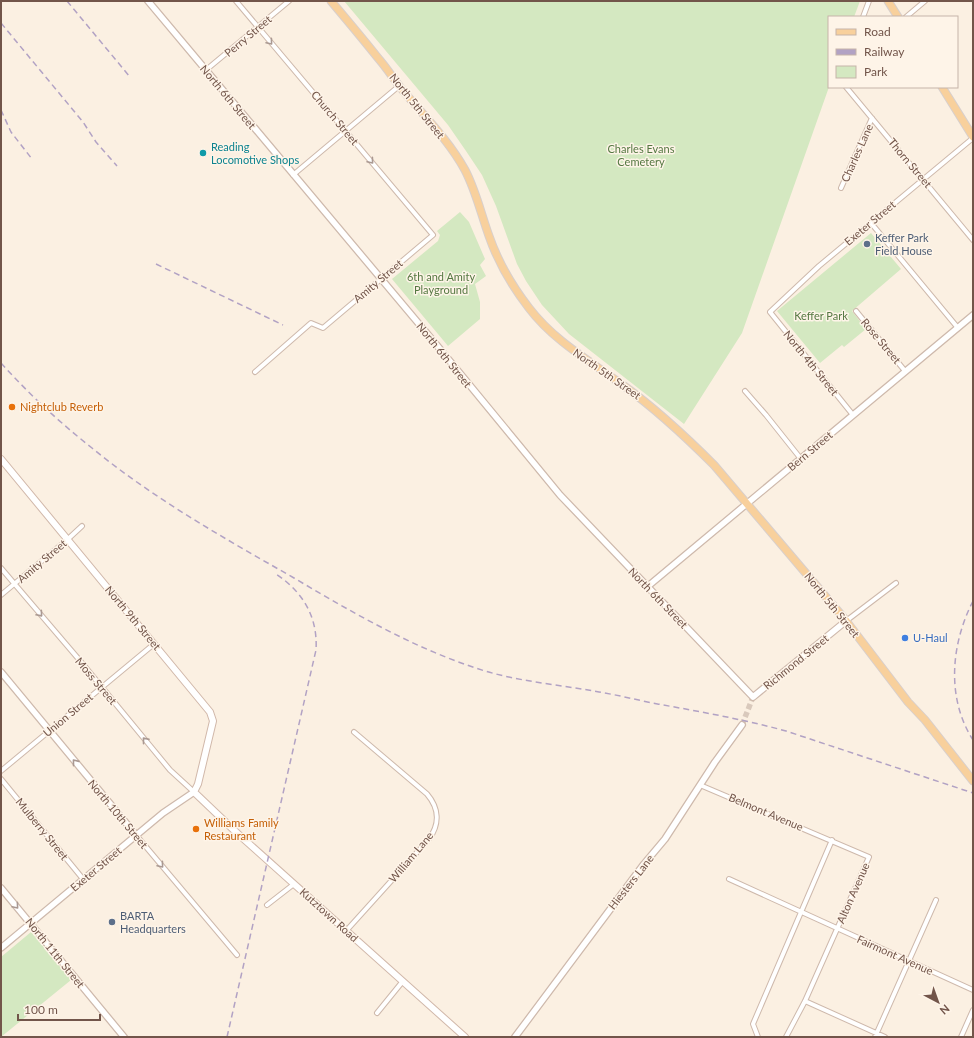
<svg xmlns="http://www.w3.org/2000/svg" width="974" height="1038" font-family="Lato,sans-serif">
<rect width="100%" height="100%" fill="#fbf0e2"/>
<path fill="#d4e8c1" d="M344,1H860L854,17H829V87L742,333L684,424L569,334L542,305L526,281L517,264L496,206L482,175L466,151L448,125Z
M460,212L469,222L485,259L480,265L486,276L475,284L480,302V319L448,346L392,279L438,241L440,235L437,231Z
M871,233L901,269L852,311L866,329L844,347L842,345L820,363L777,311Z
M31,932L71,980L1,1037V957Z"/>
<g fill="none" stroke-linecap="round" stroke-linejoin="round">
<path stroke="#d9c9bc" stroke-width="5.5" stroke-dasharray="5.5 3" stroke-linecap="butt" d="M742,725L753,697"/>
<g stroke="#ceb9ac" stroke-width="6">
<path id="minor" d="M236,1L433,235L323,328L311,323L255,372
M863,17L869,1
M906,17L925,1
M206,70L289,1
M846,87L973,240
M293,175L399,86
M841,188L872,118
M871,223L958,328
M856,311L905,371
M745,391L766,415L801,459
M853,415L770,312L819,266L973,138
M1,568L82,663L170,770L194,792
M1,595L68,539L82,526
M846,621L896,583
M1,771L154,644
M1,779L83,879
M700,785L869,857L805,1001L786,1037
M136,835L237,955
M729,879L973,990
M267,905L294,884
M346,931L429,839C440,824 439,808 427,794L354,732
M805,1001L885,1037
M377,1013L403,981
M758,1037L753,1024L832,840
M875,1037L936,900
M961,1037L973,1010"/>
</g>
<g stroke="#ceb9ac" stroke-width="8">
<path id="tertiary" d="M148,1L435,343L560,495L753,697L846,621
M647,587L973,315
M1,672L136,835
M1,888L124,1037
M1,948L163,813L194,792
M515,1037L644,864L665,839L715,762L742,725"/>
</g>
<g stroke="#d1b8aa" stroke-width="8">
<path id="secondary" d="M1,459L210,712L213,721L198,784L194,792L237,833L465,1037"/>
</g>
<g stroke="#d8cfcc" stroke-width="9">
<path id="primary" d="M331,1C347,20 363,39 378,58C386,67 393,78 400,87C422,114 448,139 465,170C476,191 481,214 489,236C498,262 512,286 529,308C554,341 590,361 624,386C656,409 685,436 714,465L843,617L908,702L925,720L973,781
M888,1L898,17
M942,87L973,137"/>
</g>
<use href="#minor" stroke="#fff" stroke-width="4"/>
<use href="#tertiary" stroke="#fff" stroke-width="5.5"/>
<use href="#secondary" stroke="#fff" stroke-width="6"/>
<use href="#primary" stroke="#f8d09c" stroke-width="7"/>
<path stroke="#b2a2c4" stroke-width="1.5" stroke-dasharray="6 4" stroke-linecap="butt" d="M67,1L130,77
M1,23L83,122L96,142L117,166
M1,110L11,132L32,159
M156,264L283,325
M1,363C29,394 59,422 92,448C154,499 224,538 294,578C355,614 417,650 485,671C522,682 562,685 599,692C617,695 634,699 652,703C697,711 742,719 786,731L973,793
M973,601C951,644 946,698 973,740
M227,1037L316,650C318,617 303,592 276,574"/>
</g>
<defs><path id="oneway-chevron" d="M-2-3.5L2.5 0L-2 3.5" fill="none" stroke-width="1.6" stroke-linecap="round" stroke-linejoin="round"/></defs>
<g stroke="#aa9992">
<use href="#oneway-chevron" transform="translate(270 42) rotate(50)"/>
<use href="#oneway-chevron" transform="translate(371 161) rotate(50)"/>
<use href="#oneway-chevron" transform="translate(40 614) rotate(49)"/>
<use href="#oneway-chevron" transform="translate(145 740) rotate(-129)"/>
<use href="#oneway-chevron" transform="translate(75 762) rotate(-129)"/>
<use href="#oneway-chevron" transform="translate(161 865) rotate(50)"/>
<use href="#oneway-chevron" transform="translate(16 906) rotate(50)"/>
</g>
<circle fill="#0f9aa8" stroke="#fef4e8" stroke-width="1.5" cx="203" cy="153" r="4"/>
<g fill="#5c6f8a" stroke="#fef4e8" stroke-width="1.5">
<circle cx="867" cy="244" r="4"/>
<circle cx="112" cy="922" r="4"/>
</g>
<g fill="#e8710a" stroke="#fef4e8" stroke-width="1.5">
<circle cx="12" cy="407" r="4"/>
<circle cx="196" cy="829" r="4"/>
</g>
<circle fill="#3f7fe0" stroke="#fef4e8" stroke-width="1.5" cx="905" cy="638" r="4"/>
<g text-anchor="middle" stroke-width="3" stroke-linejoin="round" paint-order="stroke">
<g font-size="11" fill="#72554a" stroke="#fef4e8">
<text transform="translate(248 36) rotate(-40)" y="4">Perry Street</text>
<text transform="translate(228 97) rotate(50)" y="4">North 6th Street</text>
<text transform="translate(417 106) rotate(51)" y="4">North 5th Street</text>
<text transform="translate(335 118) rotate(50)" y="4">Church Street</text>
<text transform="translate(857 153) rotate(-66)" y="4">Charles Lane</text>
<text transform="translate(910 163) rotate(50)" y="4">Thorn Street</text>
<text transform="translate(870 223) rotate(-40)" y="4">Exeter Street</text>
<text transform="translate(378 281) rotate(-40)" y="4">Amity Street</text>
<text transform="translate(881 341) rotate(50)" y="4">Rose Street</text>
<text transform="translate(444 355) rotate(51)" y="4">North 6th Street</text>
<text transform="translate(811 363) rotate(51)" y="4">North 4th Street</text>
<text transform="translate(607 374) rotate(35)" y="4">North 5th Street</text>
<text transform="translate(810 451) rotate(-40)" y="4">Bern Street</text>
<text transform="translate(42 561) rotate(-40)" y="4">Amity Street</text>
<text transform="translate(658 598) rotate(46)" y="4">North 6th Street</text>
<text transform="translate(832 605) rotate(51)" y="4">North 5th Street</text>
<text transform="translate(133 618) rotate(50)" y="4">North 9th Street</text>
<text transform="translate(796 662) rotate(-39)" y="4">Richmond Street</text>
<text transform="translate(96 681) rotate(50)" y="4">Moss Street</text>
<text transform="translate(68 715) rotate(-40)" y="4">Union Street</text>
<text transform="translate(766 812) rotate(23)" y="4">Belmont Avenue</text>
<text transform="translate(118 814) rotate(50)" y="4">North 10th Street</text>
<text transform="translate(42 829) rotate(51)" y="4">Mulberry Street</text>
<text transform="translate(411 857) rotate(-50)" y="4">William Lane</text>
<text transform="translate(96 869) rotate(-40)" y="4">Exeter Street</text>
<text transform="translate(631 882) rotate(-52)" y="4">Hiesters Lane</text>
<text transform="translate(853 893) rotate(-66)" y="4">Alton Avenue</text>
<text transform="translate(329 915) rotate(42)" y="4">Kutztown Road</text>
<text transform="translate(55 953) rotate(51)" y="4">North 11th Street</text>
<text transform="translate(895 955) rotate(24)" y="4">Fairmont Avenue</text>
</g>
<g font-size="11" fill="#0d838f" stroke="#fef4e8" text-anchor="start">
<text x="211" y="151">Reading<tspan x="211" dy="13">Locomotive Shops</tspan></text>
</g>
<g font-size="11" fill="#557842" stroke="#fef4e8">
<text x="641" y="153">Charles Evans<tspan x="641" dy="13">Cemetery</tspan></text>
<text x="441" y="281">6th and Amity<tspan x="441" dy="13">Playground</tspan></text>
<text x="821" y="320">Keffer Park</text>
</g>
<g font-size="11" fill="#4e5e75" stroke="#fef4e8" text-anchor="start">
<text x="875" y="242">Keffer Park<tspan x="875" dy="13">Field House</tspan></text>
<text x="120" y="920">BARTA<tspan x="120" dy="13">Headquarters</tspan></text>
</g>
<g font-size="11" fill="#c56008" stroke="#fef4e8" text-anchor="start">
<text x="20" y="411">Nightclub Reverb</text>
<text x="204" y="827">Williams Family<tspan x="204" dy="13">Restaurant</tspan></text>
</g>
<g font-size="11" fill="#366cbe" stroke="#fef4e8" text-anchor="start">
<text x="913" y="642">U-Haul</text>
</g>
</g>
<rect width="974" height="1038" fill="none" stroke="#72554a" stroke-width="4"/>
<rect x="828" y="16" width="130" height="72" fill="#fef4e8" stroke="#c6b4a9"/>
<rect x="836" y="29" width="20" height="6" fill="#f8d09c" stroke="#c6b4a9"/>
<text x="864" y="36" font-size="12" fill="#72554a">Road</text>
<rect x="836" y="49" width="20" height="6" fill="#b2a2c4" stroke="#c6b4a9"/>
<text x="864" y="56" font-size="12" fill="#72554a">Railway</text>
<rect x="836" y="66" width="20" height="12" fill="#d4e8c1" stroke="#c6b4a9"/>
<text x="864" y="76" font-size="12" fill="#72554a">Park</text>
<g transform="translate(938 1002) rotate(139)" stroke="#fef4e8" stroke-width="3" paint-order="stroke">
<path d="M0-3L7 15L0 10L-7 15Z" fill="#72554a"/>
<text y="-6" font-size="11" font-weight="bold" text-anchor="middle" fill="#72554a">N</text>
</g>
<path d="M18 1014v6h82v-6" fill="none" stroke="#72554a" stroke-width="2"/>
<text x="24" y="1014" font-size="12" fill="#72554a" stroke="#fef4e8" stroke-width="3" paint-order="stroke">100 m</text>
</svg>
